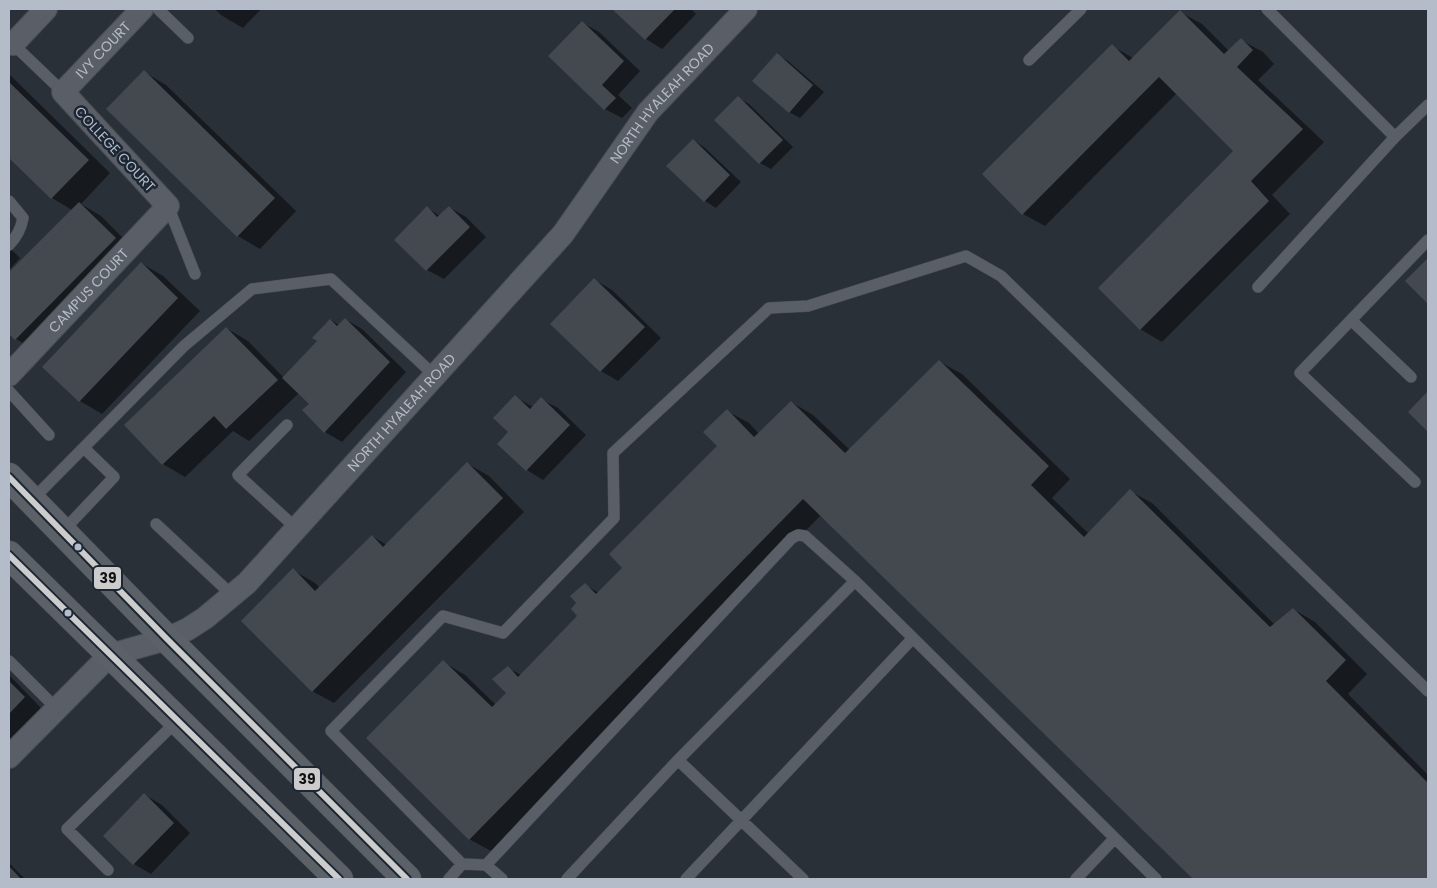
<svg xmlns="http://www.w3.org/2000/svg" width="1437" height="888" font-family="Poppins,sans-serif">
<rect width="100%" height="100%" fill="#2a3038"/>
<path fill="#0007" d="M215,9H261L243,28L221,15Z
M614,9H691L696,14L662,49L646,39Z
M1180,12L1202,24L1229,51L1241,40L1263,52L1274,64L1258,80L1324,142L1272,195L1290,214L1162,342L1140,329L1235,151L1177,93L1045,226L1023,214L1112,46L1133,58Z
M583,23L599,32L640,71L618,95L632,108L622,118L605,109Z
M777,55L788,61L824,92L800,118L789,112Z
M144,72L166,85L296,211L260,249L238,236Z
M9,74L110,173L81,204L101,216L137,252L38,352L16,339L9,333V274L72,210L52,198L9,156Z
M738,98L749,104L793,147L771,169L760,163Z
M693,140L704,147L741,182L716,208L705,201L668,166Z
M449,207L466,217L486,237L444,279L427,270V208L440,216Z
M9,247L20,258L9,270Z
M141,263L163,276L200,311L102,414L80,401L43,367Z
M595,280L612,290L661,338L618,381L601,371L552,324Z
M345,319L362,329L406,372L342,442L325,432L310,404L299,393L249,441L233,431L185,477L163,464L126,425L226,328L248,341L284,378L319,341L331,320L339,325Z
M940,362L962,374L1070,479L1052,498L1089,534L1130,491L1152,503L1275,625L1293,609L1315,622L1367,674L1348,694L1428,775V879H1194L821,515L491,851L469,839L443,662L465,675L496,705L508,693V668L521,675L579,616L578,603L585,585L599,593L624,568L719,446L727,411L749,423L759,434L791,402L813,415L850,450Z
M515,397L533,407L541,399L558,408L586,435L543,480L527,470L510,432Z
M468,464L489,476L524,512L334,703L312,691L293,570L315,583L320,588L372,536L387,545Z
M9,675L41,708L9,740Z
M145,795L162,805L190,833L151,874L134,864L105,836Z
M9,863L25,879H9Z"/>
<path fill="#444950" d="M612,9H675L645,40Z
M1180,10L1224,54L1241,38L1253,50L1237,67L1303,129L1251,181L1269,201L1140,330L1098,288L1233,151L1159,77L1022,215L982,174L1112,44L1129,61Z
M582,21L624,61L602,85L616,98L604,110L548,56Z
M777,53L813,85L789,113L752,81Z
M144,70L275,198L237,237L106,109Z
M9,82L89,160L51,199L9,158Z
M738,96L783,140L759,164L714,120Z
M693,139L730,175L704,202L666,166Z
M79,202L116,238L15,340L9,334V272Z
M427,206L437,217L449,206L470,227L426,271L394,240Z
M1428,258V304L1405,281Z
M141,262L178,298L79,402L42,367Z
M594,278L645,327L600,372L550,324Z
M345,318L390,362L324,433L302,410L309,404L282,378L317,341L312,338L330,319L337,326Z
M226,327L278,380L226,429L214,416L162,465L124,425Z
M939,360L1049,466L1031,485L1084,537L1130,489L1270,627L1293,608L1346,660L1326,681L1428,783V879H1193L803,499L469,840L366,738L443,660L492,707L506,693L492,679L508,666L518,677L577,616L571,609L576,603L570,596L585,583L596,594L622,568L609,554L717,446L703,432L727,409L754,437L791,401L845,453Z
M1428,391V432L1408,412Z
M515,395L530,409L541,397L570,425L526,471L497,444L508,432L493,418Z
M467,462L503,498L312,692L241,621L293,568L315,591L372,535L383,547Z
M9,681L25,697L9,714Z
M144,793L174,823L133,865L103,836Z
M9,866L21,879H9Z"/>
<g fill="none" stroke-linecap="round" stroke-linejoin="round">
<g stroke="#484c53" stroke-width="12">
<path id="lane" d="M158,9L188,38
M1267,9L1395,137L1428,105
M13,44L63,92
M1029,60L1081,9
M9,201L23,218C21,229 17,237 9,245
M168,206L195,274
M1258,287L1395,137
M1351,320L1411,377
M9,391L49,435
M287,425L238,475L296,528
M1415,482L1300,373L1428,240
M32,500L184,346L252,289L331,279L434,375
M156,524L232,595
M63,531L114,477L84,448
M9,661L56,708
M678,760L803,879
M462,864L486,865L502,879
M486,865L792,538L798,535L805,536L855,581
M108,870L67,829L177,721
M449,879L462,864L331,731L443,616L503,633L614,518L613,453L769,308L808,306L966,256L1001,276L1428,691
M567,879L678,760L855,581L913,638
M686,879L913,638L1156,879
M1076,879L1114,839"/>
</g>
<g stroke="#484c53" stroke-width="24">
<g id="street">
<path d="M9,43L13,44L46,9"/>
<path id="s1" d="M9,375L168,206L63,92L142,9"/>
<path id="s2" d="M9,757L110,655L167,639L188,629L205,618L247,583L563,234L648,112L746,9"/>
</g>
</g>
<g stroke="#484c55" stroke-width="29">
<path id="primary" d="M9,477L167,639L407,879
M9,555L339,879"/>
</g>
<use href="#lane" stroke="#5a5e66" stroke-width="11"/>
<use href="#street" stroke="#5a5e66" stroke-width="22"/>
<use href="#primary" stroke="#5c6168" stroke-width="28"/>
<g stroke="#1d2633" stroke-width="10">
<path id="bus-1" d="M9,477L167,639L407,879
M9,555L339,879"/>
</g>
<use href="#bus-1" stroke="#ccc" stroke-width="6"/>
</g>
<g fill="#b4bcc9" stroke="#1d2633" stroke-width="2">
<circle cx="78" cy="547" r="4.5"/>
<circle cx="68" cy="613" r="4.5"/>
</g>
<g text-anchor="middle" stroke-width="5" stroke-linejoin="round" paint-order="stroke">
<g font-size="14" fill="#b4bcc9" stroke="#1d2633">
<text dy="5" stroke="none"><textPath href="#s1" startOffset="445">IVY COURT</textPath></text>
<text dy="5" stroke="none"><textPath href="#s2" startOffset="936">NORTH HYALEAH ROAD</textPath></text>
<text transform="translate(115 149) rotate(47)" y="5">COLLEGE COURT</text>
<text dy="5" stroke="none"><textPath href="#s1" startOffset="116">CAMPUS COURT</textPath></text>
<text dy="5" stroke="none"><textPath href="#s2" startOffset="531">NORTH HYALEAH ROAD</textPath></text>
</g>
</g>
<g stroke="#1d2633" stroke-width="2">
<rect x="93" y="566" width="29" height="24" rx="5" fill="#ccc"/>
<rect x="293" y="767" width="28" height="24" rx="5" fill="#ccc"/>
</g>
<g font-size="14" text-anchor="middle" font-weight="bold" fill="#111">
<text x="108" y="583">39</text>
<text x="307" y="784">39</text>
</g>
<rect width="1437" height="888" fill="none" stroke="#b4bcc9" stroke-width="20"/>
</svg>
